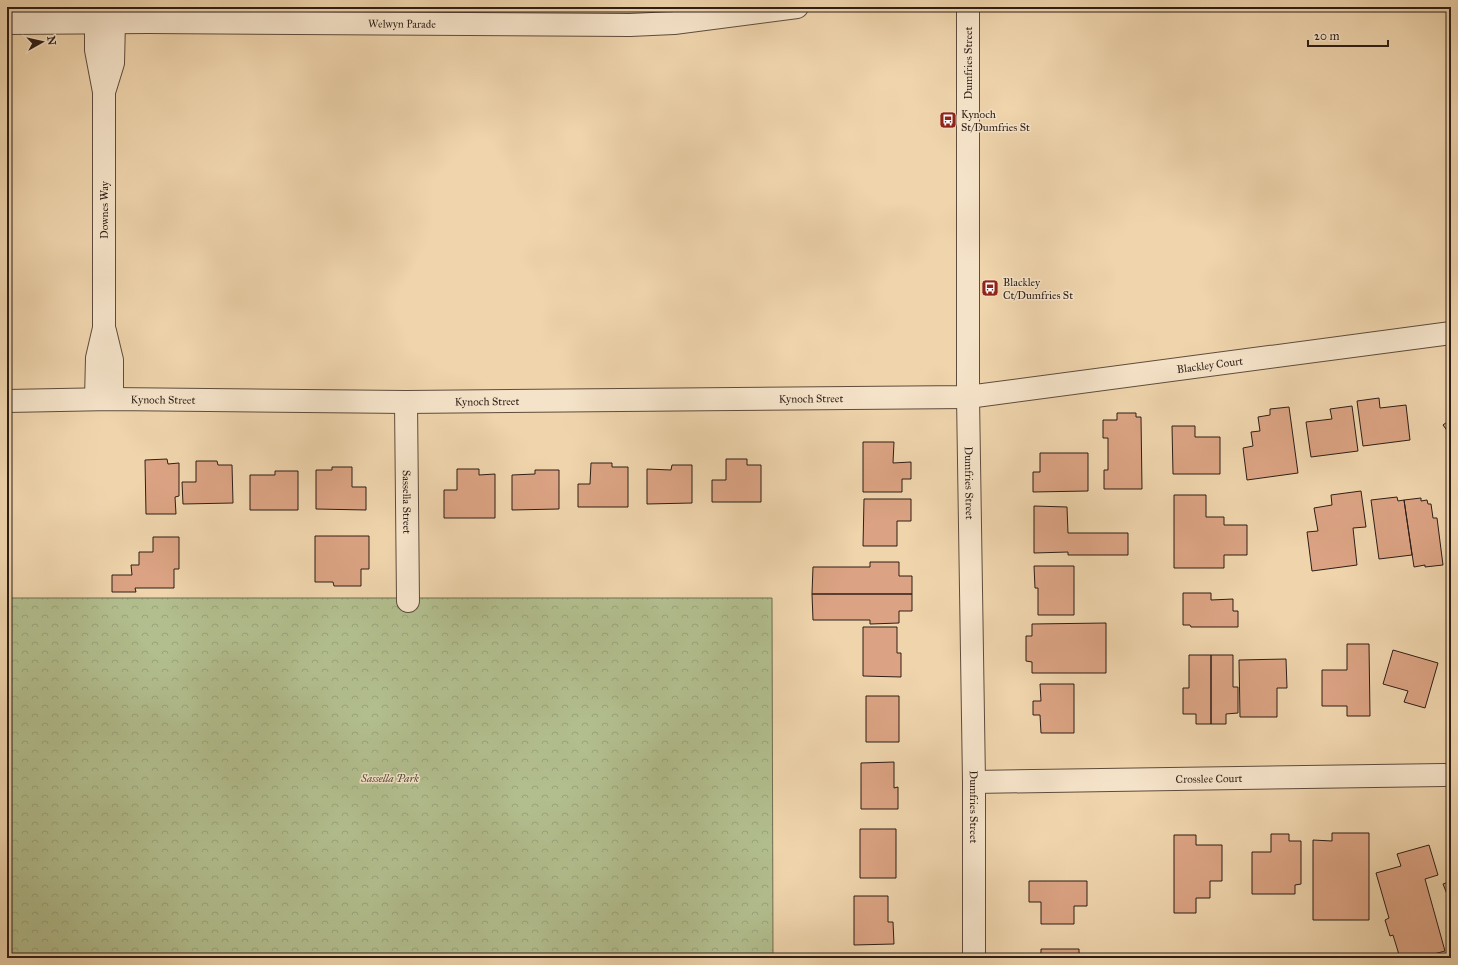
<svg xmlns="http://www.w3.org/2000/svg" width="1458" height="965" font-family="'IM FELL Great Primer',serif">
<defs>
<pattern id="forest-crowns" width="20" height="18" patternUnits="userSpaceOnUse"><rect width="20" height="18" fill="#b2be8e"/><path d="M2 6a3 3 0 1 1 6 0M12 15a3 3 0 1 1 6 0" fill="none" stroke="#99a37a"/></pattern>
</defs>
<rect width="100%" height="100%" fill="#efd4ac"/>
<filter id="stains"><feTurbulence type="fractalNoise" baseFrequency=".005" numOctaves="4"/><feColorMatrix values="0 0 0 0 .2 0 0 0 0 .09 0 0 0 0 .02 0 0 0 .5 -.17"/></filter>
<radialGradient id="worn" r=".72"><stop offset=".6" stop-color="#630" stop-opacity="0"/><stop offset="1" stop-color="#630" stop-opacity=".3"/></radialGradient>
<path fill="url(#forest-crowns)" stroke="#706e52" d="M7,598H772L773,958H7Z"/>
<path fill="#dba383" stroke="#2e1e17" d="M1379,398L1380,408L1406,405L1410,440L1363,446L1357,401Z
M1352,406L1358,451L1311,457L1306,422L1332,419L1330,409Z
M1289,407L1298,473L1247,480L1243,448L1253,446L1251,432L1260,431L1258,417L1270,415V409Z
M1117,413H1136V417H1141L1142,489H1104V470H1108V438H1103V420H1117Z
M1451,419V436L1443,425Z
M1172,426H1195V437H1220V474H1173Z
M863,442H894L893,463L911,462V479H902V492H863Z
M1040,453H1088V491L1033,492V472H1040Z
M167,459L168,464L179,463V496L175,497L176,514H146L145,460Z
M726,459H747V465H761V502H712V480H726Z
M196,461H217L218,465H232L233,503L183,504L182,482H196Z
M591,463H612V467H628V507H578V484H590Z
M672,465H692V503L647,504V469L671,470Z
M332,467H352V487H366V510L316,509V470H332Z
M457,469H479V475L495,474V518H444V490H457Z
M535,470H559V509L512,510V475L535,474Z
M275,471H298V510H250V475H275Z
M1361,491L1366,527L1353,528L1357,565L1312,571L1307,532L1318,531L1314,508L1332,505L1331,495Z
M1174,495H1206V517H1224V525H1247V555H1224V568H1174Z
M1397,497L1398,501L1404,500L1412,555L1379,559L1371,500Z
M1421,498V501L1427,500L1428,504H1431L1433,518H1437L1443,565L1425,567V565L1414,567L1404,500Z
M864,499H911V521H897V546H863Z
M1034,506L1067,507L1068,533H1128V555H1068V552L1034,553Z
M315,536H369V569H361V586H334L333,582H315Z
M153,537H179V569H174V588H135L136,592H112V575H132L131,565H139V552H153Z
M870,562H899V576H912V594H812L813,567H870Z
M1034,566H1074V615H1038V588H1035Z
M1183,593H1211V600L1233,599V611H1238V627H1191L1190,625H1183Z
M812,594H912V611H899V623L870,624V620H813Z
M1106,623V673H1032V662L1026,661V636H1032V624Z
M863,627H897V653H901V677L863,676Z
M1347,644H1369L1370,716H1347V706H1322V670H1347Z
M1393,650L1438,663L1425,708L1404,702L1408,691L1383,684Z
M1189,655H1211V724H1196V714H1183V688H1189Z
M1211,655H1233V687H1238V713L1226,714V724H1211Z
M1286,659L1287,688H1277V717H1240L1239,660Z
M1040,684H1074V733H1041L1040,715H1033V701H1041Z
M866,696H899V742H866Z
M894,762V788L898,787V809H861V763Z
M860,829H896V878H860Z
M1332,833H1369V920H1313V840L1332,841Z
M1271,834H1289V841H1301V884L1295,885V894H1252V852H1271Z
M1174,835H1196V845H1222V881H1210V898H1196V913H1174Z
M1429,845L1438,875L1425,879L1445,951L1419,958H1400L1393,935L1390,936L1385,920L1389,918L1376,873L1401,866L1397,854Z
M1029,881H1087V906H1074V924H1041V902H1029Z
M1451,881V904L1443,884Z
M854,896H888V922H893L894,944L854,945Z
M1041,949H1079V958H1041Z"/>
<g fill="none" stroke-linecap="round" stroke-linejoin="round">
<g stroke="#5e4c3c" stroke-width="24">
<g id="street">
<path id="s1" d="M968,7V397L974,782V958"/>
<path d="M96,22V50L104,92V328L97,358L96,399"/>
<path id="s2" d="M7,23L148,22L630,25L674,23L797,7"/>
<path d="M105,89L113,63L114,22"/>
<path d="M105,331L112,360V399"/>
<path id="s3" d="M7,401L112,399L406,402L968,397L1451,333"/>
<path id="s4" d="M406,402L408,601"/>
<path id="s5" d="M974,782L1444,775"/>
</g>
</g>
<use href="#street" stroke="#f5e3c9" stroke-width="22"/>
</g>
<defs>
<g id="bus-square" transform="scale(0.9)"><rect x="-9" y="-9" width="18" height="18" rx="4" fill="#8f2418" stroke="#f5e3c9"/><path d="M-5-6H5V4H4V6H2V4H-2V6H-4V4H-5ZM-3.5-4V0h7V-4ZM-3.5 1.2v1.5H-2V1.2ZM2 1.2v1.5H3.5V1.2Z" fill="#fff"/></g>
</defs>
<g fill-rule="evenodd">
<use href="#bus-square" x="948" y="120"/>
<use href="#bus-square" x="990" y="288"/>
</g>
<g text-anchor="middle" stroke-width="3" stroke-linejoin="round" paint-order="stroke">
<g font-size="11" fill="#2e1e17" stroke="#f5e3c9">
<text dy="4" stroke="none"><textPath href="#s2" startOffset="395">Welwyn Parade</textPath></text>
<text transform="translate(968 63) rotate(-90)" y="4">Dumfries Street</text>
<text transform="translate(104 210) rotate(-90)" y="4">Downes Way</text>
<text dy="4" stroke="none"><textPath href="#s3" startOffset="1205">Blackley Court</textPath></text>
<text dy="4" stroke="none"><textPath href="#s3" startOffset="804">Kynoch Street</textPath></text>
<text dy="4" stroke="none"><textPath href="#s3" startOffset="156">Kynoch Street</textPath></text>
<text dy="4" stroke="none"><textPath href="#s3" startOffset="480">Kynoch Street</textPath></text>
<text dy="4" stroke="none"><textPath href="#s1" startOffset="476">Dumfries Street</textPath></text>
<text dy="4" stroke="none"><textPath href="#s4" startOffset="100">Sassella Street</textPath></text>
<text dy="4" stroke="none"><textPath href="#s5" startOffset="235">Crosslee Court</textPath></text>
<text dy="4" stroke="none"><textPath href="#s1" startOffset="800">Dumfries Street</textPath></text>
</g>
<g font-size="11" fill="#2e1e17" stroke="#f5e3c9" text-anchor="start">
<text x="961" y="118">Kynoch<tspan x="961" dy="13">St/Dumfries St</tspan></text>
<text x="1003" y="286">Blackley<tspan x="1003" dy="13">Ct/Dumfries St</tspan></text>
</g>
<g font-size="11" font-style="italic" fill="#564e3b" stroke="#f5e3c9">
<text x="390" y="782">Sassella Park</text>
</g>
</g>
<rect width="1458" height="965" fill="none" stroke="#efd4ac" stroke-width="24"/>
<rect x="8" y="8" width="1442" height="949" fill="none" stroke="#2e1e17" stroke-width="2"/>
<rect x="12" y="12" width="1434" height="941" fill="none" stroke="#2e1e17"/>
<g transform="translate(42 42) rotate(82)" stroke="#f5e3c9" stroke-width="3" paint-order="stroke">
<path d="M0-3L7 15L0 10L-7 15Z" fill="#2e1e17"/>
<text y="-6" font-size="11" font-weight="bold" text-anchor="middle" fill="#2e1e17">N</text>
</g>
<path d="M1308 40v6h80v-6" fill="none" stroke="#2e1e17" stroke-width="2"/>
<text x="1314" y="40" font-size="12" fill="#2e1e17" stroke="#f5e3c9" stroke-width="3" paint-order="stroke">20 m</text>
<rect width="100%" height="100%" filter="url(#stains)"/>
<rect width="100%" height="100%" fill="url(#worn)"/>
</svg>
